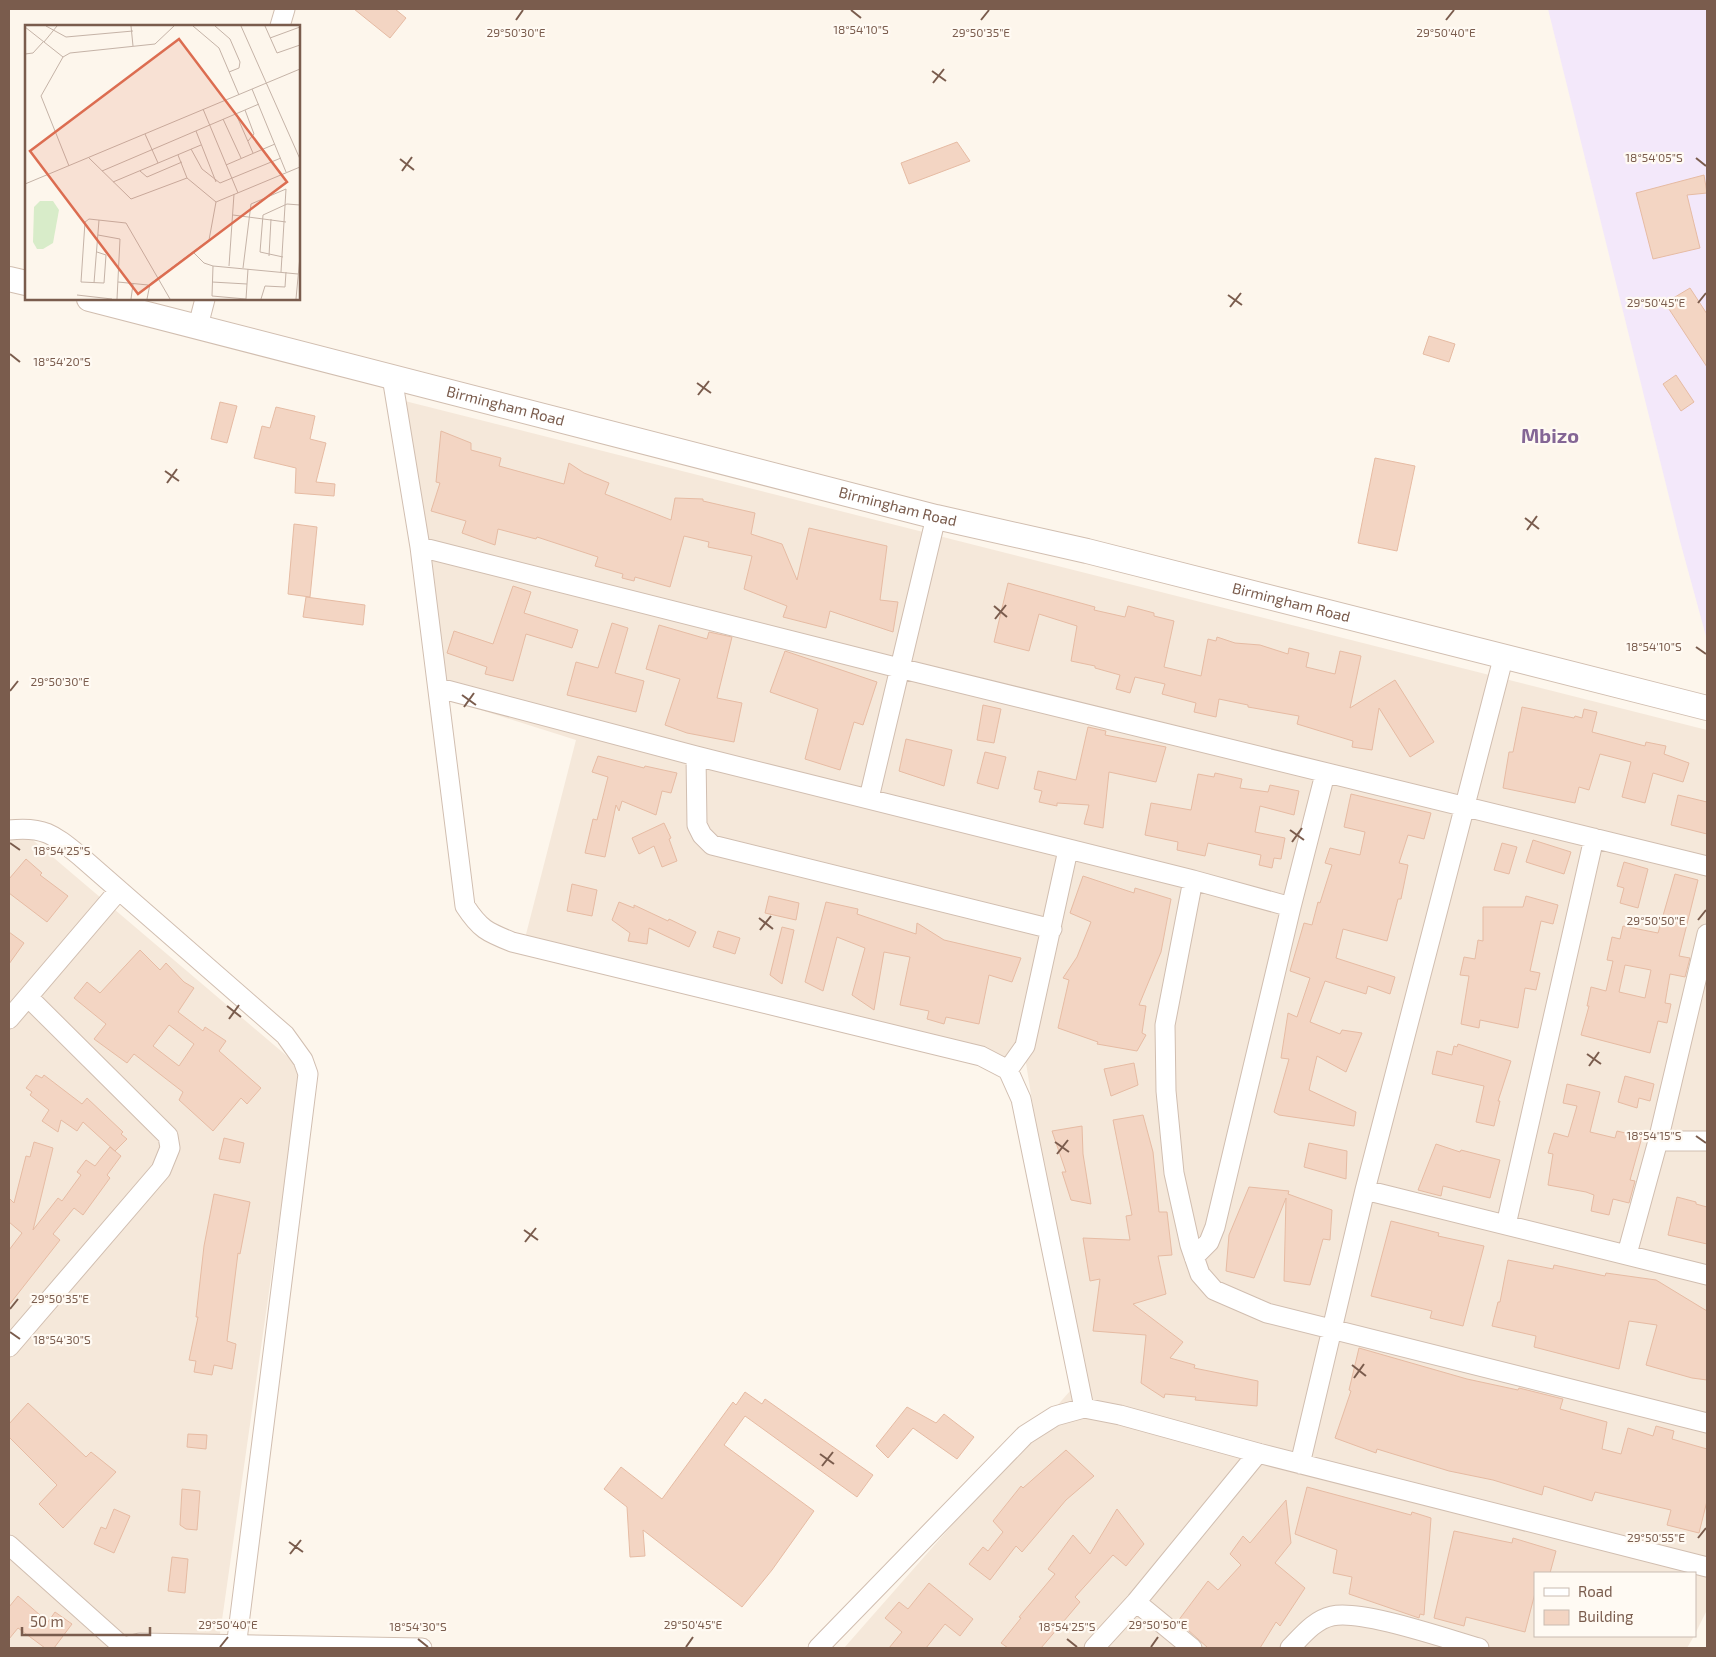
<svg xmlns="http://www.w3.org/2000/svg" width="1716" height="1657" font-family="'Exo 2',sans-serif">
<rect width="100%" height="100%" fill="#fdf6ec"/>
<path fill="#f5e8da" d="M389,397L1707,730V1610L1695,1634V1573H1535V1636H1694L1687,1648H844L1077,1383L1026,1063L523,946L576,740L443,698Z
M21,830L301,1068L218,1648H9V842Z"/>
<path fill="#f3e8fa" d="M1548,9H1707V640L1680,541Z"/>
<path fill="#f3d5c3" stroke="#e6bba3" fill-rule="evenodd" d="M354,9H395L406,18L390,38Z
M957,142L970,161L909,184L901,163Z
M1704,175L1707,193L1687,195L1700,248L1653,259L1636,193Z
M1690,288L1707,314V367L1665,303Z
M1429,336L1455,344L1449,362L1423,354Z
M1676,375L1694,402L1681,411L1663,384Z
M220,402L237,406L227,443L211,439Z
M276,407L315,416L310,439L326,443L316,482L335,484L334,496L295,493L296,468L254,458L262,426L270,428Z
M441,431L471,443V450L501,458L499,466L564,484L569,463L584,473L609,483L605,494L671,520L675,498L703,499V501L755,513L751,534L782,544L797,580L809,528L887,546L880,600L898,602L893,632L830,611L826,628L783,617L787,606L744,589L752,556L708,547L709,542L684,536L670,587L635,577L634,581L622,578L623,574L595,566L598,557L537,537L536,539L498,529L495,545L462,533L466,521L431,511L440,483L436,482Z
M1375,458L1415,466L1397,551L1358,543Z
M294,524L317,527L310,597L288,594Z
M1008,583L1095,607L1094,610L1125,617L1128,606L1154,613V616L1174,621L1164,667L1201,676L1208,639L1216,641L1217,637L1235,643L1260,645L1288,654L1289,648L1309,653L1306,667L1335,674L1340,651L1361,656L1350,708L1395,680L1434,742L1410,757L1379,708L1372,750L1352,747L1353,741L1297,724L1299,716L1248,707V705L1219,699L1216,717L1194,712L1196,703L1162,694L1165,684L1135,677L1130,693L1116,689L1120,675L1095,668V666L1071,661L1077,626L1039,614L1029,651L994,642Z
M513,586L531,592L524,613L578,630L572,648L526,634L513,681L485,674L487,667L447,653L454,631L493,644Z
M306,597L365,605L363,625L303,617Z
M612,623L628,628L615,673L644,681L636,712L567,695L576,662L598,668Z
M659,625L707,639L709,632L732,637L717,698L742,703L734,742L687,733L665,725L680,679L646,669Z
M785,651L877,682L863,725L854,722L840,770L805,759L818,709L770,692Z
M983,705L1001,709L994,743L977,740Z
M1522,707L1574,718L1575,716L1582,718L1584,709L1597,712L1592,732L1645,746L1646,742L1666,746L1664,754L1689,763L1683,782L1653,773L1645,803L1622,797L1631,762L1600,754L1589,790L1579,787L1575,803L1503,788L1509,752H1513Z
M1088,727L1106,731L1105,735L1166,747L1156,782L1109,772L1103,828L1084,824L1089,805L1057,803V806L1039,802L1042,791L1034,789L1038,771L1076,780Z
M906,739L952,750L944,786L899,771Z
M985,752L1006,757L998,789L977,783Z
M598,756L644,768L645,766L677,773L671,793L662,791L656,815L622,801L619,811L616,805L605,857L585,853L593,819L597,820L608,777L592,772Z
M1215,773L1242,779L1240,788L1268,792L1270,785L1299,791L1294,815L1260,806L1255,832L1285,838L1281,859L1274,858L1272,868L1259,865L1261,855L1208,843L1205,856L1177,850L1178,842L1145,835L1151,803L1191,810L1198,774L1214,777Z
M1351,794L1431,813L1424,839L1408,835L1399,863L1408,865L1401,899H1398L1387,941L1343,929L1336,958L1395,977L1390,994L1368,986L1366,994L1325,981L1310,1022L1340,1034L1342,1030L1362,1033L1346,1072L1317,1056L1309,1090L1356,1112L1354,1126L1279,1115L1274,1112L1289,1059L1281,1058L1288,1013L1297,1017L1310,978L1290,971L1304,923L1312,925L1318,902L1320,903L1332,865L1325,863L1330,848L1360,855L1365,832L1344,827Z
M1678,795L1707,802V834L1671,825Z
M664,823L671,838L669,839L677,861L662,867L654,846L639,854L632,838Z
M1533,840L1571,852L1564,874L1526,862Z
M1502,843L1517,847L1509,874L1494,870Z
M26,859L42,873L40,875L68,896L47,922L9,893V879Z
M1624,862L1648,869L1638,908L1620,903L1624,888L1617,886Z
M1675,874L1698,880L1679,956L1690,958L1685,977L1670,974L1665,1003L1671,1004L1667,1023L1658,1021L1650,1053L1581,1035L1589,1006H1587L1591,987L1606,991L1613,961L1607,960L1612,937L1620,939L1623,926L1658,933ZM1625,965L1651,970L1645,998L1619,992Z
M1083,876L1134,893L1135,888L1171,899L1161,952L1139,1005L1146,1006L1142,1033L1146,1035L1137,1051L1097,1044L1098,1042L1058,1028L1069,980L1063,978L1077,957L1091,922L1070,913Z
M572,884L597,890L592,916L567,911Z
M769,896L799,903L796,920L765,913Z
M1526,896L1558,905L1553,924L1541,921L1530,971L1540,973L1536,990L1525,988L1518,1028L1480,1020L1479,1028L1461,1024L1469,976L1460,975L1464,957L1475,959L1478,940L1483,941V907H1523Z
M619,902L634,908V905L668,921L669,919L696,932L689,947L649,928L647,944L628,941L630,933L612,920Z
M826,902L858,909L857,914L916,934L917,923L944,940L1021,958L1012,982L989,975L979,1024L946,1017L944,1024L927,1019L929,1011L900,1005L910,957L884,952L874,1010L852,995L865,948L837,937L823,991L805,982Z
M782,927L794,930L782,984L770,975Z
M718,931L740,938L735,954L713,947Z
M9,932L24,943L9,964Z
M140,950L160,970L166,963L184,982L194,988L178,1012L203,1031L205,1027L226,1041L219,1051L261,1088L247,1104L241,1098L213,1131L179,1100L183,1092L134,1054L127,1063L94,1039L106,1024L74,998L87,982L100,993ZM169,1025L194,1044L179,1066L153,1046Z
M1458,1044L1511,1061L1498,1101H1500L1494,1126L1476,1122L1484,1086L1432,1074L1437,1051L1452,1055L1454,1046L1457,1047Z
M1134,1063L1138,1085L1111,1096L1104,1069Z
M36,1075L42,1078L44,1075L82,1104L87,1098L123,1132L121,1134L127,1139L115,1151L83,1122L77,1131L61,1120L58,1132L42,1121L49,1110L30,1095L32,1092L26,1088Z
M1625,1076L1654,1084L1650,1101L1639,1098L1637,1108L1618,1102Z
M1567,1084L1600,1092L1590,1132L1615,1138L1617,1131L1642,1137L1630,1180L1635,1181L1629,1203L1613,1199L1609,1215L1591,1211L1594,1195L1586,1192L1548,1185L1553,1154L1548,1153L1554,1133L1568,1137L1577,1106L1563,1103Z
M1143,1115L1153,1152L1159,1212H1167L1172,1255L1158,1256L1166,1294L1133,1304L1183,1342L1170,1358L1195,1365L1194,1368L1258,1381L1257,1406L1195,1400L1196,1397L1165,1394L1164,1398L1141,1383L1146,1335L1093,1331L1100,1279L1090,1281L1083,1238L1130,1240L1126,1216L1132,1215L1113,1120Z
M1082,1126L1083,1154L1091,1204L1071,1200L1062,1172H1066L1052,1131Z
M224,1138L244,1143L240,1163L219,1159Z
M34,1142L53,1148L33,1230L58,1198L62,1201L81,1175L77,1172L86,1160L95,1166L110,1147L121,1156L107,1175L110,1178L83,1215L74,1208L53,1234L60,1240L9,1305V1250L22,1233L9,1222V1198L14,1203L26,1156L30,1157Z
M1309,1143L1347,1151L1346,1179L1304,1167Z
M1436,1144L1460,1152L1461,1150L1500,1160L1490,1198L1443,1186L1441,1196L1418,1190Z
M1249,1187L1289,1191L1288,1194L1332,1210L1330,1240L1323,1239L1310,1285L1284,1281L1286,1198L1254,1278L1226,1271L1229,1235Z
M214,1194L250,1202L240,1254L238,1253L227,1341L236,1344L232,1369L214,1365L212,1375L194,1372L196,1361L189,1360L198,1317H196L204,1246Z
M1677,1197L1696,1202V1204L1707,1207V1244L1668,1235Z
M1391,1221L1439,1233L1438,1236L1484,1246L1463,1326L1430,1318L1432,1311L1371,1296Z
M1508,1260L1553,1269L1554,1265L1605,1276L1606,1273L1656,1280L1707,1311V1380L1692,1378L1646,1365L1657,1325L1629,1321L1619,1369L1534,1347L1536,1336L1492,1326L1498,1302H1500Z
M1359,1348L1467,1379L1518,1390L1519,1388L1563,1399L1560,1409L1607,1422L1602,1449L1621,1454L1628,1428L1653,1436L1656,1426L1674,1431L1672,1439L1707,1449V1501L1699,1533L1667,1525L1671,1510L1595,1492L1592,1501L1544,1486L1542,1495L1493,1480L1449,1471L1377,1449L1376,1453L1335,1438L1351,1391L1349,1390Z
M745,1392L762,1404L765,1399L873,1475L857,1497L745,1416L724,1445L814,1511L772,1570L742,1607L643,1530L645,1556L630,1557L627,1507L604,1489L621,1467L662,1499L733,1402L736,1405Z
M28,1403L86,1457L91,1452L116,1472L63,1528L39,1504L57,1485L9,1437V1424Z
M907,1407L936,1423L944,1414L974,1437L957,1459L913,1428L888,1458L876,1446Z
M188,1434L207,1435L206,1449L187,1447Z
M1066,1450L1094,1476L1066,1500L1022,1552L1016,1546L990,1580L969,1564L983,1547L988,1551L1003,1532L993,1521L1021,1486L1023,1488Z
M1307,1487L1411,1515L1412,1512L1431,1518L1424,1615L1420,1614L1419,1618L1349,1594L1352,1577L1333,1573L1337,1550L1295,1534Z
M182,1489L200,1491L197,1530L186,1529L180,1525Z
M1286,1500L1291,1543L1275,1563L1305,1588L1280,1626L1276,1622L1260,1648H1208L1178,1621L1208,1581L1218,1590L1241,1565L1230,1554L1243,1536L1250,1543Z
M114,1509L130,1516L114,1553L94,1544L101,1527L106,1529Z
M1117,1509L1144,1544L1126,1566L1113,1555L1075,1597L1080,1602L1041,1648H1008L1001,1643L1021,1618L1019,1617L1055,1574L1048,1569L1073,1535L1090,1554Z
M1454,1531L1512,1543L1513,1538L1556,1551L1550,1573H1535V1593L1525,1632L1466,1617L1464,1626L1434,1618Z
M172,1557L188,1559L185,1593L168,1591Z
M929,1583L973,1619L960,1636L945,1624L926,1648H889L902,1632L885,1618L899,1602L908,1609Z
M18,1596L48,1622L55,1612L72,1624L54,1648H45L18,1628L9,1639V1607Z"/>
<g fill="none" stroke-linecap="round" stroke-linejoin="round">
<g stroke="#d1beb0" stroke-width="21">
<path id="minor" d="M280,26L285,9
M198,326L205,299
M392,377L420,547L465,906C480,929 487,932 512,942L981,1056L1008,1070L1021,1099L1084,1408
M420,547L899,668L1707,866
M439,688L696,756L1193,880L1291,907
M696,756L697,825L702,835L712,845L1052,929
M869,798L936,517
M9,830C44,826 54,835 80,856L285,1035L303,1060L308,1074L236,1648
M1193,880L1165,1025L1166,1091L1174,1173L1190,1245L1200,1274L1214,1290L1267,1313L1707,1423
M9,1019L119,890
M1008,1070L1025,1046L1068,850
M1658,1141H1707
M1365,1190L1707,1275
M1506,1225L1594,838
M1627,1254L1658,1141L1707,934
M1194,1257L1209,1242L1215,1227L1291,907L1325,774
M9,1347L161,1170L170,1148L168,1136L28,997
M1300,1464L1365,1190L1504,655
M9,1545L122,1646
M1136,1602L1192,1648
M120,1648L140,1643L422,1648
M818,1648L1025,1435L1055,1416L1084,1408L1120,1415L1258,1453L1707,1567
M1094,1648L1136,1602L1258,1453
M1290,1648C1302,1636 1314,1620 1332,1616C1361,1609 1447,1639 1479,1648"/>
</g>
<g stroke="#d1beb0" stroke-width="26">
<g id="tertiary">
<path d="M9,279L26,283"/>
<path id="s1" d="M89,299L936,517L1087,551L1707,708"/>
</g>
</g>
<use href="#minor" stroke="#fff" stroke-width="19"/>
<use href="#tertiary" stroke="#fff" stroke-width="24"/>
</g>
<path fill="none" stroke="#7a5c4d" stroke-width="2" d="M851,10L861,18M516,20L523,10M981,20L989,10M1446,20L1454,10M932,71L946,81M933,83L944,69M1696,158L1706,166M400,159L414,170M402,171L412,157M1228,295L1242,305M1698,303L1706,293M1230,307L1241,293M10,354L20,362M697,383L711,393M698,395L709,381M165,471L179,481M167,483L177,469M1525,518L1539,529M1527,530L1537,516M994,606L1007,617M995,619L1006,605M1696,647L1706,654M10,691L18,681M462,695L476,705M464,707L474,693M1290,830L1304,840M1292,842L1302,828M10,843L20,850M759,918L773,929M1698,920L1706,910M760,930L771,916M227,1006L241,1017M229,1019L239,1005M1587,1054L1601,1064M1589,1066L1599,1052M1696,1136L1706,1143M1055,1142L1069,1152M1057,1154L1068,1140M524,1230L538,1240M525,1242L536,1228M10,1309L18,1299M10,1332L20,1339M1352,1365L1366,1376M1354,1378L1364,1364M820,1454L834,1464M822,1466L833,1452M1698,1538L1706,1528M289,1542L303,1552M290,1554L301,1540M418,1639L428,1647M1067,1639L1077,1647M220,1647L228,1637M686,1647L693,1637M1151,1647L1158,1637"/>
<g text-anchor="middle" stroke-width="4.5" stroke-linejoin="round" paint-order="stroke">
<g font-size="15" fill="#7a5c4d" stroke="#fffaf3">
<text dy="5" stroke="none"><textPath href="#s1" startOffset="430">Birmingham Road</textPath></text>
<text dy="5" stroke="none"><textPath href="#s1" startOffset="835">Birmingham Road</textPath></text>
<text dy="5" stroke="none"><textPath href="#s1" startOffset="1240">Birmingham Road</textPath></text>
</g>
<g font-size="20" font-weight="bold" fill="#846695" stroke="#fffaf3">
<text x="1550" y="443">Mbizo</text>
</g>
</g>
<g transform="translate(25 25)">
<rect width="275" height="275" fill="#fdf6ec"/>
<path d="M15,176H28L34,185L28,218L18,224H12L8,217L9,182Z" fill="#d8ecc9"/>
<path fill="none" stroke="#c5b3a7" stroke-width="1" d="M21,1L41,12L108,6M106,1L108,21M168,1L194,23L214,70M190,1L205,14L215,37L214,43L204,47M216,1L275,134M240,1L252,28L275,20M0,2L38,32M245,13L275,2M19,17L32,1M0,29L8,28L18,17M227,64L261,147M178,84L213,168M220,85L229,109L223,116M211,89L228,128M198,94L216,133M171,106L191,157M120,109L133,138M166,124L177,144L195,158L256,133M153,130L162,153M64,133L106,174L162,153L191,177M201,140L250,119M44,141L16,71L38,32L45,28L130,19L149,1M77,146L234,79M115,146L122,152L157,137M88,157L176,120M0,159L275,44M208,190L261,197M73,210L95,214L92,274M72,227L81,230L79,258L56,257L60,197L64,194L101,198L145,274M168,227L179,238L188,241L273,249M244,231L246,194M258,232L235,227L238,190L262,179L275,180M188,241L187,271L221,274M204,241L209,169M218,243L226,179L261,164L256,247M93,257L123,260M187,257L222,259M69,258L74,195M52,270L87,274M106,274L108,259M122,274L125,259L184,215L191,177L275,142M221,274L223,244M236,274L240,261L260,262L261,247M271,274L275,231"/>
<path fill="#dc6d51" fill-opacity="0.15" stroke="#dc6d51" stroke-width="2.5" d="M154,14L262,157L113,269L5,126Z"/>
<rect width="275" height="275" fill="none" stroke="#7a5c4d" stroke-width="2.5"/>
</g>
<g font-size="12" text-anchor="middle" fill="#7a5c4d" stroke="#fffaf3" stroke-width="4.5" stroke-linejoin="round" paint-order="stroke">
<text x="861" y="34">18°54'10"S</text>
<text x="516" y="37">29°50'30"E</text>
<text x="981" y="37">29°50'35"E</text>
<text x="1446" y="37">29°50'40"E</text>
<text x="1654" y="162">18°54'05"S</text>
<text x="1656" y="307">29°50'45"E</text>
<text x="62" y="366">18°54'20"S</text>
<text x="1654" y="651">18°54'10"S</text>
<text x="60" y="686">29°50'30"E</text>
<text x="62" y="855">18°54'25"S</text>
<text x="1656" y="925">29°50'50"E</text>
<text x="1654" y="1140">18°54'15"S</text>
<text x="60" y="1303">29°50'35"E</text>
<text x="62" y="1344">18°54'30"S</text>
<text x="1656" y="1542">29°50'55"E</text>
<text x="228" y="1629">29°50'40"E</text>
<text x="693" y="1629">29°50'45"E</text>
<text x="1158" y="1629">29°50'50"E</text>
<text x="418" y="1631">18°54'30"S</text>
<text x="1067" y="1631">18°54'25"S</text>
</g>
<rect width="1716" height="1657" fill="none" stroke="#7a5c4d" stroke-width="20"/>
<rect x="1534" y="1572" width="162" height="65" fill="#fffaf3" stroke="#cabbb1"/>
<rect x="1544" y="1588" width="25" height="8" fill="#ffffff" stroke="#cabbb1"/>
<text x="1578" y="1597" font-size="15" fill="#7a5c4d">Road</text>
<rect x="1544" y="1610" width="25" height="15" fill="#f3d5c3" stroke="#cabbb1"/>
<text x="1578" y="1622" font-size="15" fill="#7a5c4d">Building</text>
<path d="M22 1627v8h128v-8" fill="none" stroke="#7a5c4d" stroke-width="2.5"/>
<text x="30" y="1627" font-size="15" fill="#7a5c4d" stroke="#fffaf3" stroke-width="4" paint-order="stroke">50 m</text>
</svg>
